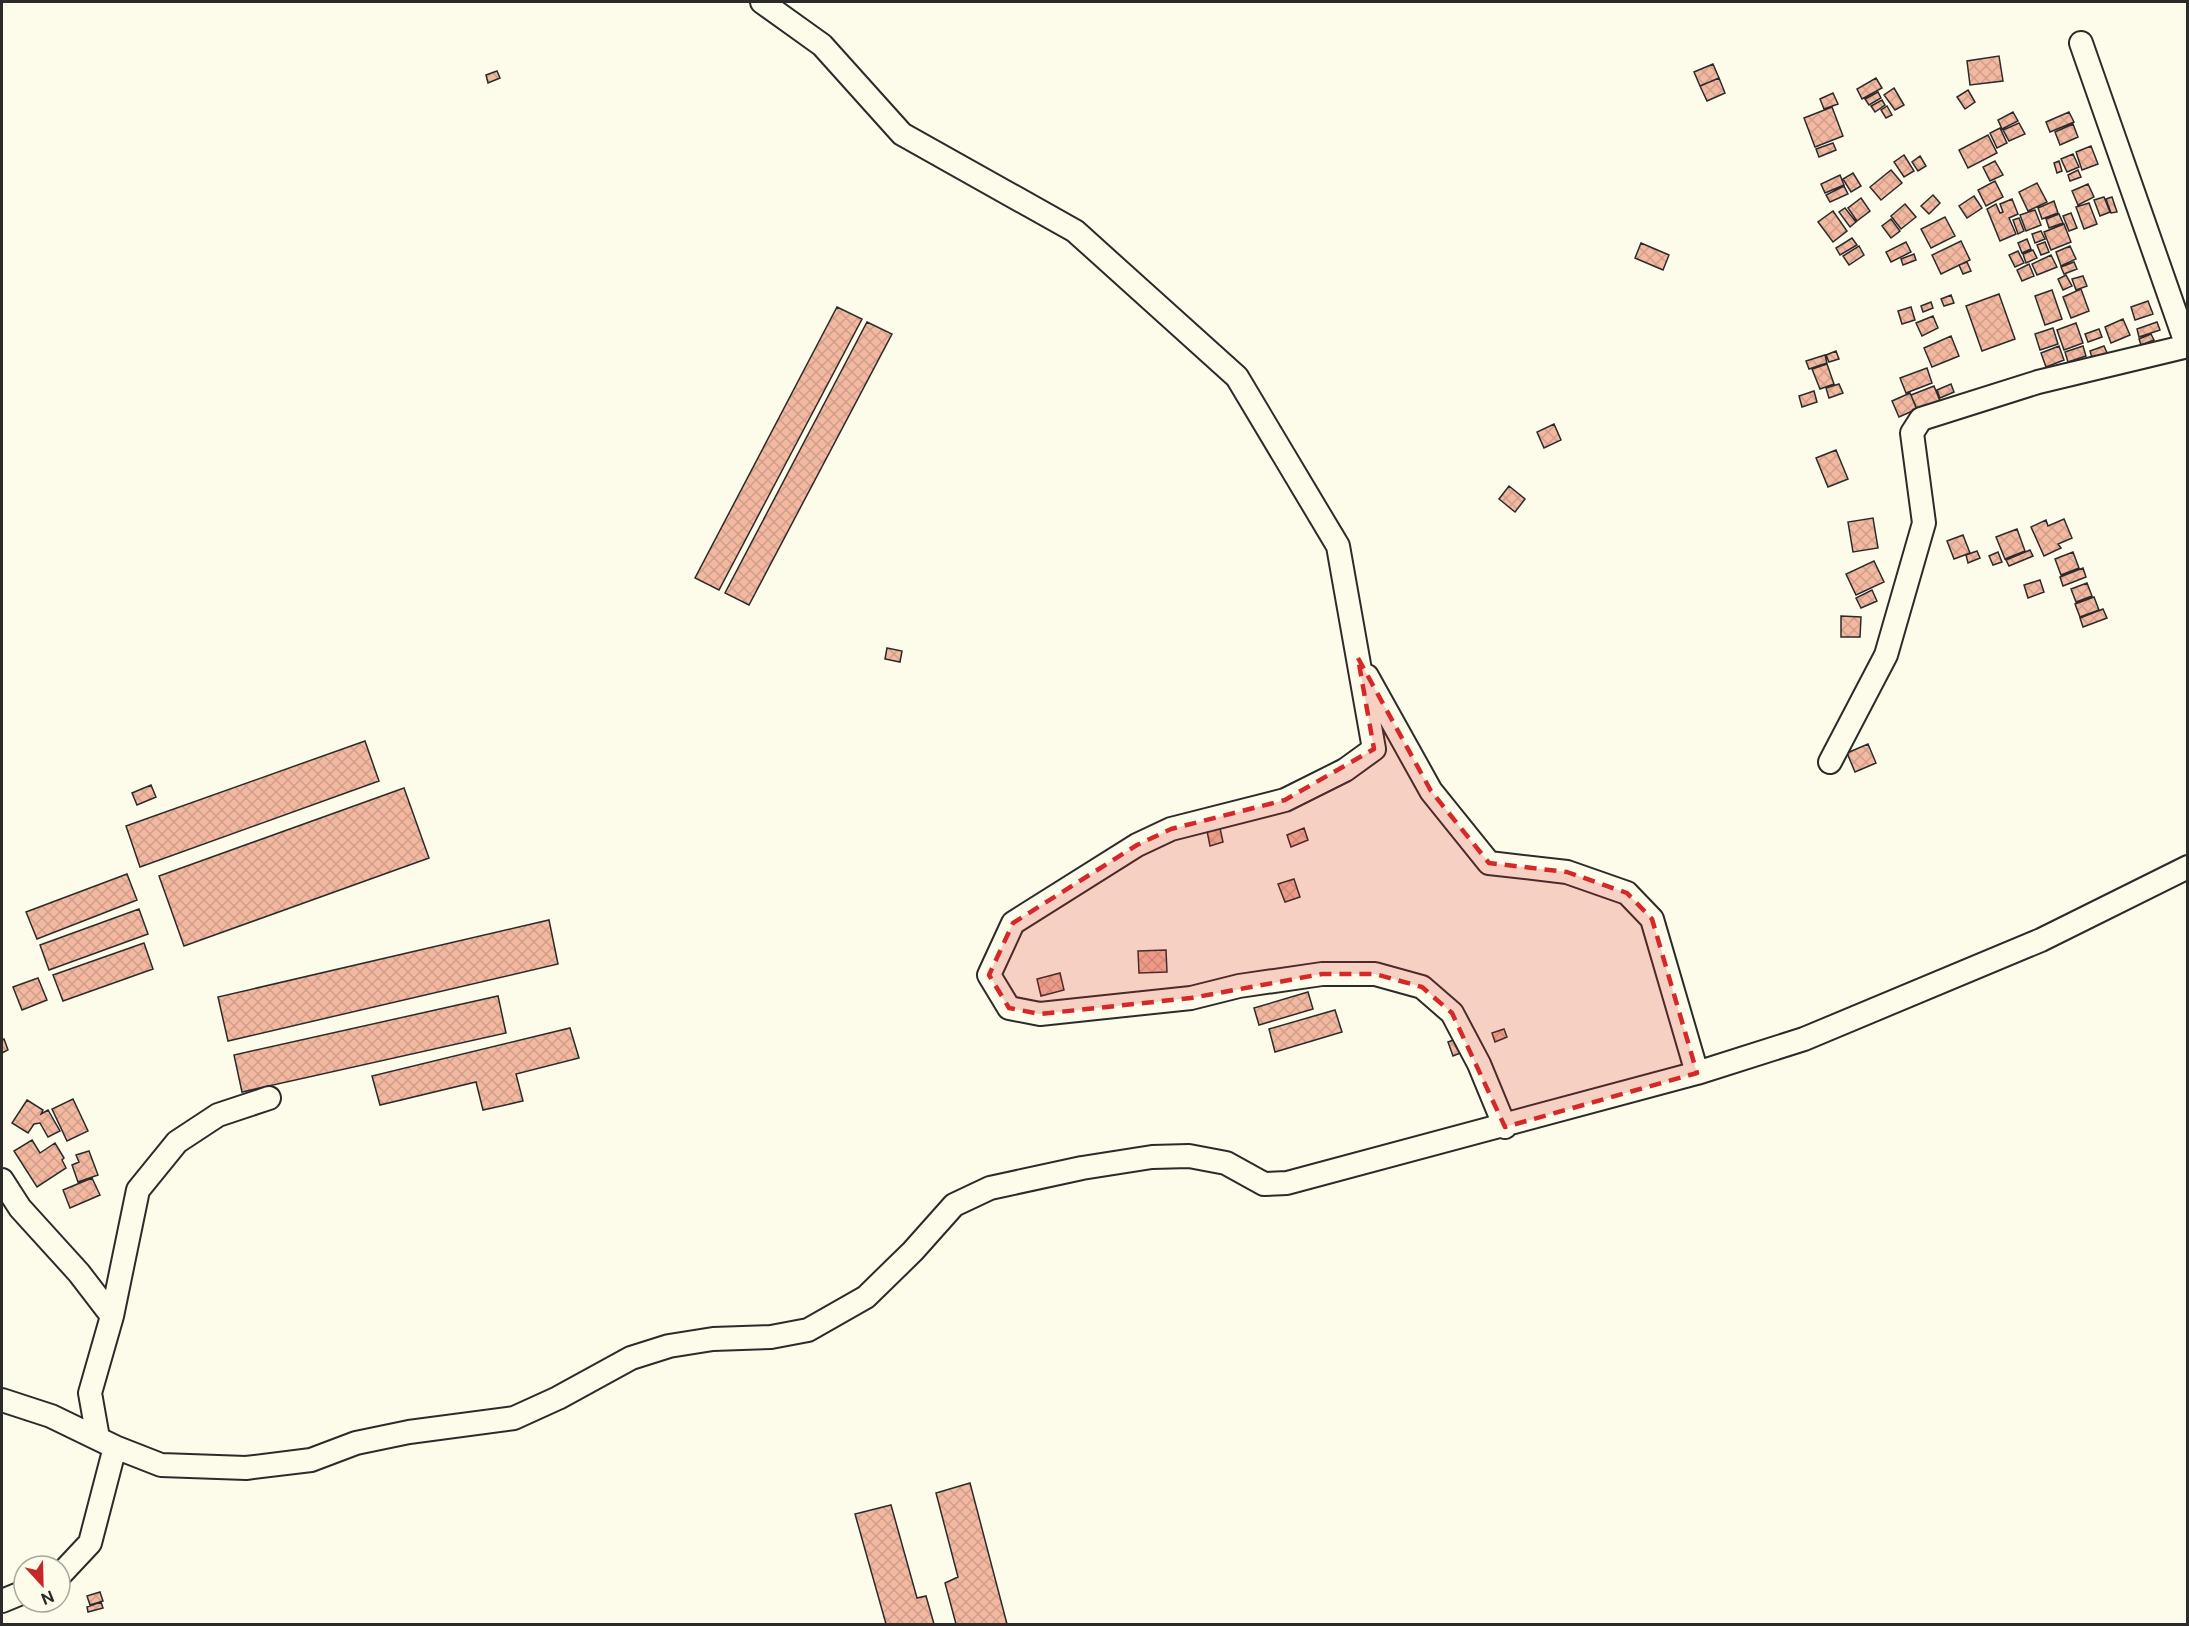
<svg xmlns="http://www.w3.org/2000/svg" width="2189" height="1626" font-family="'Public Sans',sans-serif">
<defs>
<pattern id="building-cross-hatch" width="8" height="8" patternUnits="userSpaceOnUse" patternTransform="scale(1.5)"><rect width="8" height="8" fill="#f2b8a0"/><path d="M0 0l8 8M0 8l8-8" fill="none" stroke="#d09e8a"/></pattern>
</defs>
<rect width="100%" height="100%" fill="#fdfbea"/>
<path fill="url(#building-cross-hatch)" stroke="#2b2b2b" stroke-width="1.5" d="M1999,56L2003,81L1970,85L1967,61Z
M1713,64L1719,78L1700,86L1694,72Z
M497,71L500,78L488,83L486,75Z
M1719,78L1725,93L1707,101L1700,86Z
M1876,78L1882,88L1862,99L1857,89Z
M1894,88L1904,105L1895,110L1884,95Z
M1968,90L1975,102L1965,109L1957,97Z
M1878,92L1881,98L1869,105L1865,99Z
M1833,93L1838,104L1824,109L1820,99Z
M1882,100L1885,105L1875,112L1871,106Z
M1887,106L1892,115L1886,118L1881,110Z
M1832,107L1843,136L1815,147L1804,118Z
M2013,112L2018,121L2002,129L1998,120Z
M2069,112L2074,122L2050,132L2046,122Z
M2019,123L2025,134L2009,141L2003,130Z
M2073,124L2078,137L2060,145L2055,132Z
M2000,128L2007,143L1997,148L1990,133Z
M1988,135L1997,153L1968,168L1959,150Z
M1833,143L1836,150L1819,157L1816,149Z
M2091,146L2098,164L2082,170L2076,152Z
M2073,154L2079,167L2067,172L2061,159Z
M1904,155L1914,171L1904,177L1894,162Z
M1920,156L1926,166L1918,171L1912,162Z
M1995,161L2003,175L1990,181L1983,167Z
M2059,161L2062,171L2057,173L2054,163Z
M1891,170L1902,183L1881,200L1870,187Z
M2078,170L2081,177L2070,181L2068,175Z
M1853,173L1861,186L1851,192L1843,179Z
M1840,175L1844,185L1825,193L1821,184Z
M1995,181L2003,197L1986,206L1978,190Z
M2037,183L2047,202L2028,211L2019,192Z
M2088,184L2094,197L2078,205L2072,191Z
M1844,186L1848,194L1830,202L1826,195Z
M1933,195L1940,203L1929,214L1921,206Z
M1974,196L1982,208L1967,218L1959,206Z
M2104,197L2110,212L2100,216L2094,200Z
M2112,197L2117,212L2111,213L2106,199Z
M1861,198L1870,211L1857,221L1848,208Z
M2012,199L2018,214L2009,218L2016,234L2000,241L1987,209L1996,204L2000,213L2003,212L2000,204Z
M2054,201L2058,213L2042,219L2038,208Z
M2089,203L2097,224L2084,229L2076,207Z
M1905,204L1916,217L1901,229L1891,216Z
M1845,208L1856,222L1850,227L1839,212Z
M2035,210L2041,225L2026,231L2020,215Z
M1833,211L1847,231L1833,242L1818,222Z
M2071,213L2077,228L2069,231L2063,216Z
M2059,214L2063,223L2049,228L2046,219Z
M1945,217L1955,236L1931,248L1921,229Z
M2019,218L2024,231L2018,234L2013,220Z
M1891,219L1900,231L1891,238L1882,226Z
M2064,224L2071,242L2051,250L2044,232Z
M2041,231L2045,239L2035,243L2032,234Z
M1852,238L1857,245L1840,255L1836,248Z
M2027,239L2031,249L2022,253L2018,243Z
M1961,241L1970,260L1941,274L1932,255Z
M1906,242L1911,252L1891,262L1886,252Z
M2045,242L2049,252L2041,255L2037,245Z
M1641,243L1669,255L1663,270L1635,258Z
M1859,246L1864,255L1849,265L1843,256Z
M2070,246L2076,259L2061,266L2056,252Z
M2033,250L2037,258L2026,263L2023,254Z
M2018,251L2024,263L2015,267L2009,255Z
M1914,254L1916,260L1903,265L1901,259Z
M2051,255L2057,267L2037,275L2032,264Z
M1967,262L1971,271L1963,274L1959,265Z
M2074,262L2077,269L2064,274L2061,267Z
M2029,264L2034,276L2022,281L2017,270Z
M2066,275L2072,286L2063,290L2058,279Z
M2083,276L2087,286L2076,290L2072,279Z
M2081,289L2089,311L2071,318L2063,297Z
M2052,290L2062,319L2045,325L2035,296Z
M1999,294L2015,339L1982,351L1966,306Z
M1951,295L1954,303L1944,306L1941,299Z
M2148,301L2153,314L2135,320L2131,307Z
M1931,302L1933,308L1923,312L1921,306Z
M837,307L862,319L719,590L695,578Z
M1911,307L1915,320L1902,324L1898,311Z
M1933,316L1938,328L1922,336L1916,323Z
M2123,319L2130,335L2111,343L2105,327Z
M867,322L892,334L749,605L725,593Z
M2157,322L2160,330L2139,337L2137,329Z
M2076,323L2083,343L2064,350L2057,330Z
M2053,328L2058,344L2040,350L2035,334Z
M2099,329L2102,337L2088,342L2085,334Z
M2151,334L2154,340L2141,345L2139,339Z
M1951,336L1959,356L1932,367L1924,348Z
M2059,346L2064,360L2046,367L2041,353Z
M2083,346L2086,356L2068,362L2065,352Z
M2104,346L2108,355L2093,361L2090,351Z
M1836,351L1839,359L1829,362L1826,355Z
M1825,355L1827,363L1809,369L1806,361Z
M1827,364L1834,384L1820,389L1812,369Z
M1927,368L1932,383L1906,393L1900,378Z
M1839,384L1843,393L1829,398L1826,388Z
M1951,384L1954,392L1940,398L1937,390Z
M1934,386L1942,406L1919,415L1911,395Z
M1814,391L1817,402L1802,407L1799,396Z
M1910,393L1917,409L1899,417L1892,401Z
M1554,424L1561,440L1544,448L1537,432Z
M1836,450L1848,479L1828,487L1816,458Z
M1509,486L1525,499L1515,512L1499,499Z
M1873,518L1878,548L1853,552L1848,522Z
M2064,519L2072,538L2058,544L2061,548L2044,556L2031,527L2046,520L2048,526Z
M2017,529L2025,551L2005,559L1996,537Z
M1963,535L1970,553L1954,559L1947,541Z
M2030,550L2033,556L2009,566L2006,560Z
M1977,551L1980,558L1968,563L1966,555Z
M1998,552L2002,562L1993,565L1989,556Z
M2073,552L2079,568L2061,575L2055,559Z
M1874,561L1884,582L1856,595L1846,574Z
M2083,568L2086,577L2063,586L2060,577Z
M2040,580L2044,592L2028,598L2024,585Z
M2087,583L2092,596L2076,602L2071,589Z
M1872,590L1877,601L1861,608L1856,598Z
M2094,597L2099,610L2080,617L2075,604Z
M2103,609L2107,618L2083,627L2080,618Z
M1841,616L1861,617L1860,637H1841Z
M887,648L902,651L900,662L885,659Z
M365,741L379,781L140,867L126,826Z
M1868,744L1876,763L1855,772L1847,753Z
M151,785L156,797L137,805L132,793Z
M404,788L429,858L184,946L159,876Z
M1220,828L1223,842L1210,846L1207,831Z
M1304,828L1308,840L1291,847L1287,835Z
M127,874L137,900L37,939L26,912Z
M1294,879L1300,897L1285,902L1278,884Z
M139,909L148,934L49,970L40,945Z
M549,920L558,964L228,1041L218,997Z
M144,943L153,969L63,1001L53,975Z
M1166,950L1167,972L1139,973L1138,951Z
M1060,973L1064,990L1041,996L1037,979Z
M38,978L47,1000L22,1010L13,987Z
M1308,992L1313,1009L1259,1025L1254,1008Z
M498,996L506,1033L242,1092L234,1055Z
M1335,1010L1342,1032L1275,1052L1269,1029Z
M570,1028L579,1058L516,1074L523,1101L483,1110L476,1082L380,1105L372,1076Z
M1504,1029L1507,1037L1495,1042L1492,1033Z
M1459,1038L1465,1051L1453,1056L1448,1042Z
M4,1039L8,1050L2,1053V1040Z
M73,1099L88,1131L67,1141L52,1109Z
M27,1100L43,1110L41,1114L48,1110L60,1131L48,1137L40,1123L34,1124L28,1133L12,1123Z
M32,1140L40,1153L55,1143L64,1158L62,1160L66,1168L37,1187L14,1151Z
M89,1151L98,1175L78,1182L72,1165L79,1162L76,1155Z
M92,1178L100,1195L70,1208L63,1190Z
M970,1483L1007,1624H956L945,1583L958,1577L936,1493Z
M891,1505L917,1598L926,1596L934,1624H886L855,1514Z
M100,1592L103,1601L90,1605L87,1596Z
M101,1602L103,1608L88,1612L87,1607Z"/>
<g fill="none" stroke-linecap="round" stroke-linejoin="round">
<g stroke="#2b2b2b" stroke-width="26">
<path id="minor" d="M762,2L822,45L902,134L1075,231L1237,377L1338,546L1374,749L1345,770L1285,800L1171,829L1137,845L1013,923L989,975L1009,1008L1040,1014L1191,998L1239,986L1322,974H1375L1422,987L1452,1013L1479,1064L1505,1127
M2081,43L2187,346
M1367,676L1431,791L1489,863L1567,872L1627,893L1652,919L1697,1073
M1830,762L1886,655L1924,523L1912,433L1921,419L2038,382L2188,346
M2,1180L20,1208L79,1273L112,1316L90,1393L98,1438
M112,1316L138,1190L177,1142L218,1115L269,1098
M2,1400L51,1416L115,1447L161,1465L246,1468L311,1460L356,1443L409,1432L514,1418L558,1398L631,1358L669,1346L713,1339L771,1337L808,1330L866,1297L913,1251L954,1205L990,1188L1082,1168L1152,1157L1189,1156L1226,1163L1264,1184L1287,1183L1697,1073L1804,1039L2041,940L2188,867
M60,1575L90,1543L115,1447
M2,1601L24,1592"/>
</g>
<use href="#minor" stroke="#fdfbea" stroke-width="22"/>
</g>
<path fill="#d62828" fill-opacity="0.2" stroke="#d62828" stroke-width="4.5" stroke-dasharray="12 8" stroke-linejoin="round" d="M1358,658L1431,791L1489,863L1567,872L1627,893L1652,919L1697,1073L1505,1127L1452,1013L1422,987L1375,974H1322L1191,998L1040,1014L1009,1008L989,975L1013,923L1137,845L1171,829L1285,800L1374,749Z"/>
<rect width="2189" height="1626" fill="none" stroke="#2b2b2b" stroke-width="6"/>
<g transform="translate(42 1584) rotate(158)"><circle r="28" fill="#fdfbea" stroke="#a9a89e" stroke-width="1.5"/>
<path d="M0-4.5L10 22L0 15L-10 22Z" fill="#c62828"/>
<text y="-9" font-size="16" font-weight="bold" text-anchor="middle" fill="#2b2b2b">N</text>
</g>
</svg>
